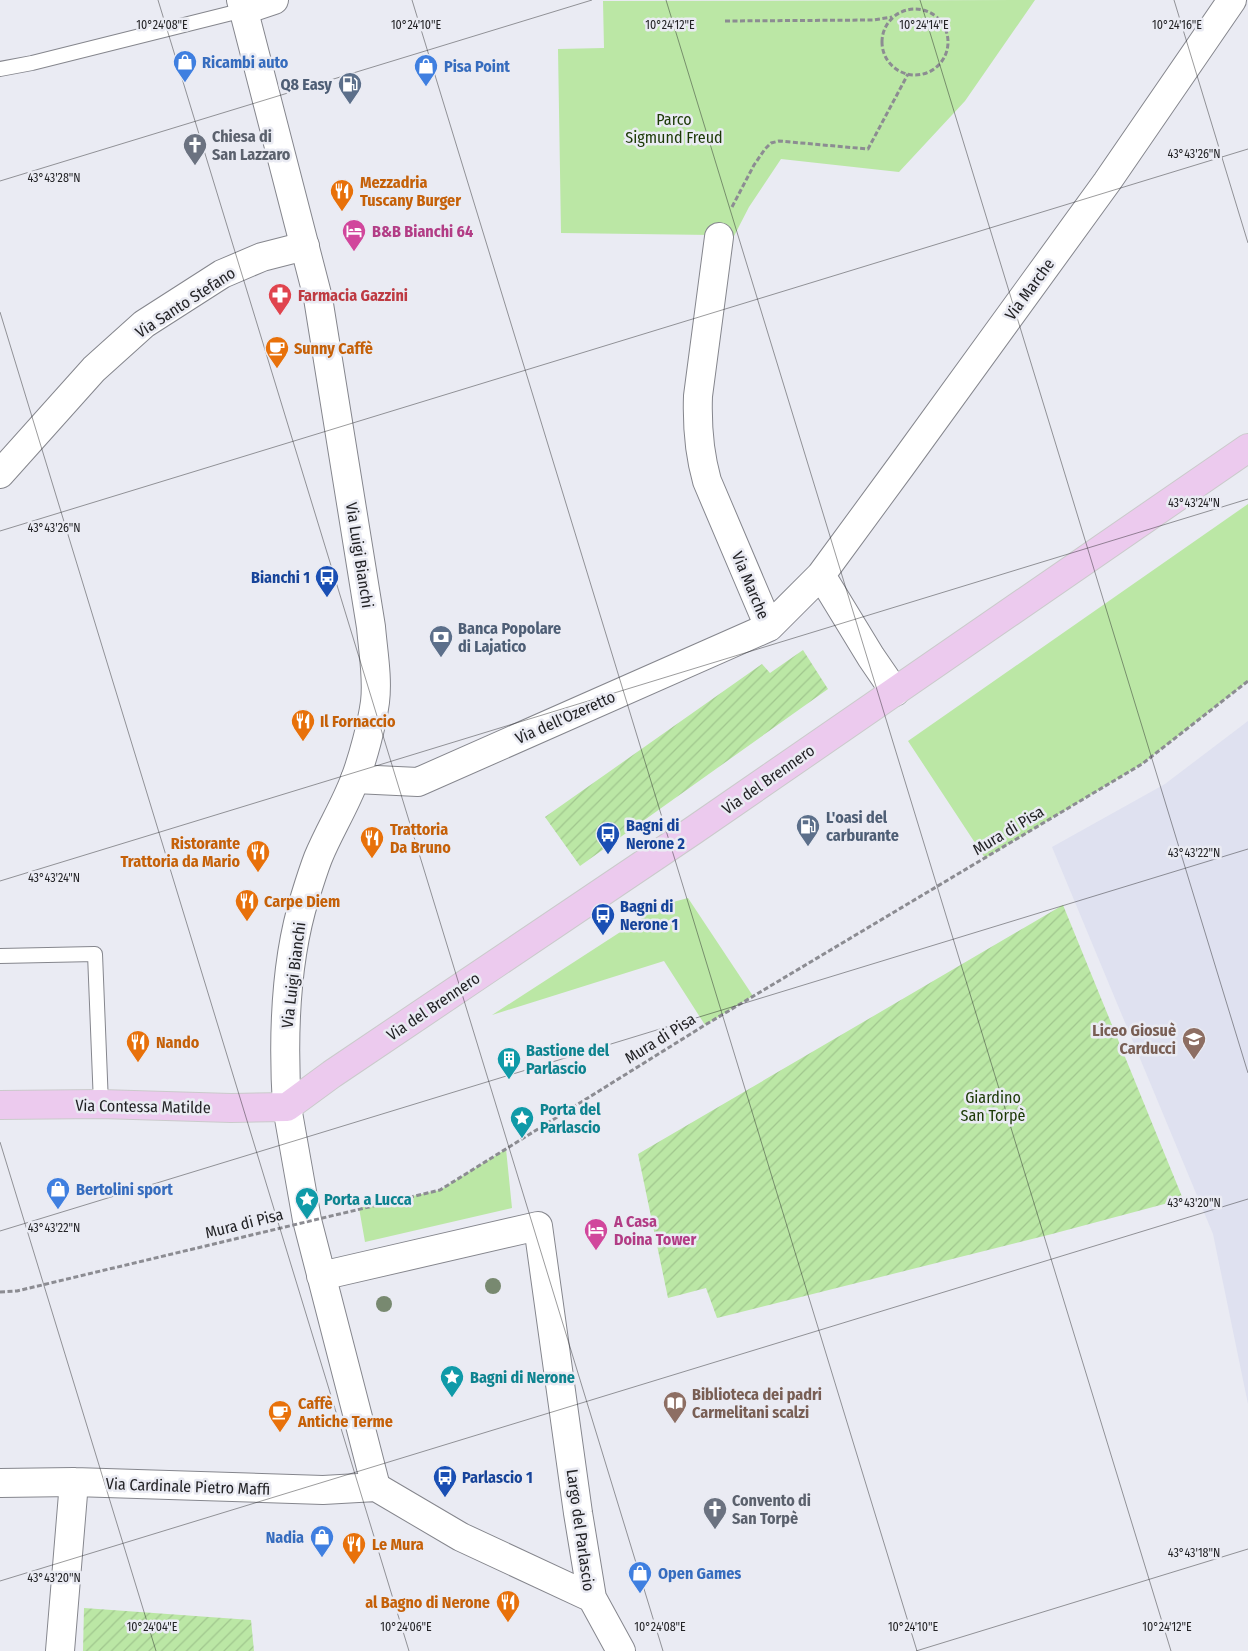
<svg xmlns="http://www.w3.org/2000/svg" width="1248" height="1651" font-family="'Fira Sans Condensed',sans-serif">
<defs>
<pattern id="garden-furrows" width="10" height="10" patternUnits="userSpaceOnUse" patternTransform="scale(1.25)"><rect width="10" height="10" fill="#bbe7a5"/><path d="M-1 1l2-2M0 10L10 0M9 11l2-2" fill="none" stroke="#a0c68e"/></pattern>
</defs>
<rect width="100%" height="100%" fill="#eaebf3"/>
<path fill="#dfe1f0" d="M1248,721V1404L1213,1234L1052,847L1165,784Z"/>
<path fill="#bbe7a5" d="M1035,0L965,101L899,172L781,159L749,207L732,240L712,235L561,233L558,49L604,48L603,1Z
M1248,504V681L1142,764L985,858L908,741Z
M688,898L753,996L705,1025L664,961L492,1015L662,905Z
M506,1149L512,1208L365,1242L359,1208L440,1190Z"/>
<path fill="url(#garden-furrows)" d="M803,650L828,689L580,866L545,817L762,664L770,673Z
M1063,905L1183,1199L1052,1234L717,1318L706,1288L668,1298L638,1154Z
M84,1608L251,1620L254,1651H83Z"/>
<g fill="none" stroke-linecap="round" stroke-linejoin="round">
<g stroke="#85868d" stroke-width="16">
<path id="lane" d="M0,69L32,63L244,10
M0,956L95,954L101,1104"/>
</g>
<g stroke="#85868d" stroke-width="30">
<path id="street" d="M244,10L274,0
M719,237L698,396C697,425 699,453 707,481L769,627
M0,474L94,369L144,324L222,274L262,257L305,246
M821,575L871,657L895,692
M355,779L418,782L769,627L821,575L901,466L1107,182L1232,0
M287,1107L307,1220L376,1487L461,1537L592,1598
M321,1276L538,1226L578,1513L592,1598L621,1651
M0,1483L74,1482L323,1490L376,1487
M60,1651L74,1482"/>
</g>
<g stroke="#85868d" stroke-width="30">
<path id="secondary" d="M241,0L318,298L371,627C373,651 378,678 375,702C372,724 363,758 355,779C345,806 329,831 318,858C313,871 309,884 305,897C285,961 283,1041 287,1107"/>
</g>
<g stroke="#cacacb" stroke-width="30">
<path id="primary" d="M0,1105L101,1104L231,1108L287,1107L332,1074L694,830L1248,448"/>
</g>
<path stroke="#8c8c92" stroke-width="3" stroke-dasharray="5 2.5" stroke-linecap="butt" d="M882 42a33 33 0 1 1 66 0a33 33 0 1 1-66 0Z
M725,21L874,20L892,17
M732,207L754,165L765,149L771,143L779,141L868,149L908,74"/>
<use href="#lane" stroke="#fff" stroke-width="14"/>
<use href="#street" stroke="#fff" stroke-width="28"/>
<use href="#secondary" stroke="#fff" stroke-width="28"/>
<use href="#primary" stroke="#eccaee" stroke-width="28"/>
<path stroke="#8c8c92" stroke-width="3" stroke-dasharray="5 2.5" stroke-linecap="butt" d="M0,1292L17,1291L440,1190L705,1025L1142,764L1248,681"/>
</g>
<g fill="#788970">
<circle cx="493" cy="1286" r="8"/>
<circle cx="384" cy="1304" r="8"/>
</g>
<path fill="none" stroke="#232326" stroke-width="1" stroke-opacity="0.45" d="M158,0L663,1651M412,0L917,1651M666,0L1171,1651M920,0L1248,1073M1174,0L1248,243M0,181L592,0M0,312L409,1651M0,531L1248,149M0,881L1248,499M0,1142L156,1651M0,1231L1248,849M0,1581L1248,1199M916,1651L1248,1549"/>
<defs>
<g id="shop-pin" transform="scale(1.25)"><path d="M0 17L-7.5 6A9.5 9.5 0 1 1 7.5 6Z" fill="#3f7fe0" stroke="#eaebf3"/><path d="M-5-2.5h2.3a2.7 3.5 0 0 1 5.4 0H5L5.5 6h-11ZM-1.5-2.5h3a1.5 2.3 0 0 0-3 0Z" fill="#fff"/></g>
<g id="fuel-pin" transform="scale(1.25)"><path d="M0 17L-7.5 6A9.5 9.5 0 1 1 7.5 6Z" fill="#5c6f8a" stroke="#eaebf3"/><path d="M-5.5-6h7V0h2V4h1.3V-2.5L3-4.5l.8-.8L6-3V5H2.5V1h-1V6h-7ZM-4.2-4.7v3.2H.2V-4.7Z" fill="#fff"/></g>
<g id="church-pin" transform="scale(1.25)"><path d="M0 17L-7.5 6A9.5 9.5 0 1 1 7.5 6Z" fill="#6b7280" stroke="#eaebf3"/><path d="M-1.2-6h2.4v3.5h3.3v2.4h-3.3V6h-2.4V-.1h-3.3v-2.4h3.3Z" fill="#fff"/></g>
<g id="restaurant-pin" transform="scale(1.25)"><path d="M0 17L-7.5 6A9.5 9.5 0 1 1 7.5 6Z" fill="#e8710a" stroke="#eaebf3"/><path d="M-5-6h1v4h1v-4h1v4h1v-4h1v5L-1.5 .5V6h-2V.5L-5-1ZM5-6V6H3V1.5H1.5Q1.5-4 5-6Z" fill="#fff"/></g>
<g id="hotel-pin" transform="scale(1.25)"><path d="M0 17L-7.5 6A9.5 9.5 0 1 1 7.5 6Z" fill="#d1479c" stroke="#eaebf3"/><path d="M-6-4.5h1.5V1H6V5H4.5V3h-9V5H-6ZM-4 0a1.8 1.8 0 1 1 3.6 0ZM.5 0V-2.5h3Q6-2.5 6 0Z" fill="#fff"/></g>
<g id="pharmacy-pin" transform="scale(1.25)"><path d="M0 17L-7.5 6A9.5 9.5 0 1 1 7.5 6Z" fill="#e0444e" stroke="#eaebf3"/><path d="M-2-6h4v4h4v4h-4v4h-4v-4h-4v-4h4Z" fill="#fff"/></g>
<g id="cafe-pin" transform="scale(1.25)"><path d="M0 17L-7.5 6A9.5 9.5 0 1 1 7.5 6Z" fill="#e8710a" stroke="#eaebf3"/><path d="M-5.5-4.5H6V0H3Q3 3.5 0 3.5H-2.5Q-5.5 3.5-5.5 0ZM3-3.2v2h1.7v-2ZM-6 4.5H4V6H-6Z" fill="#fff"/></g>
<g id="bus-pin" transform="scale(1.25)"><path d="M0 17L-7.5 6A9.5 9.5 0 1 1 7.5 6Z" fill="#1a4fb4" stroke="#eaebf3"/><path d="M-5-6H5V4H4V6H2V4H-2V6H-4V4H-5ZM-3.5-4V0h7V-4ZM-3.5 1.2v1.5H-2V1.2ZM2 1.2v1.5H3.5V1.2Z" fill="#fff"/></g>
<g id="bank-pin" transform="scale(1.25)"><path d="M0 17L-7.5 6A9.5 9.5 0 1 1 7.5 6Z" fill="#5c6f8a" stroke="#eaebf3"/><path d="M-6-4H6V4H-6ZM0-2.3a2.3 2.3 0 1 0 0 4.6a2.3 2.3 0 1 0 0-4.6Z" fill="#fff"/></g>
<g id="school-pin" transform="scale(1.25)"><path d="M0 17L-7.5 6A9.5 9.5 0 1 1 7.5 6Z" fill="#8d6e63" stroke="#eaebf3"/><path d="M0-5L7-2L0 1L-7-2ZM-4 1L0 2.5L4 1V4Q0 6-4 4Z" fill="#fff"/></g>
<g id="building-pin" transform="scale(1.25)"><path d="M0 17L-7.5 6A9.5 9.5 0 1 1 7.5 6Z" fill="#0f9aa8" stroke="#eaebf3"/><path d="M-4-6H4V6H1V3H-1V6H-4ZM-2.5-4.3h1.7v1.8h-1.7ZM.8-4.3h1.7v1.8H.8ZM-2.5-1h1.7V.8h-1.7ZM.8-1h1.7V.8H.8Z" fill="#fff"/></g>
<g id="sight-pin" transform="scale(1.25)"><path d="M0 17L-7.5 6A9.5 9.5 0 1 1 7.5 6Z" fill="#0f9aa8" stroke="#eaebf3"/><path d="M0-6L1.8-2.2L6-1.7L2.9 1.2L3.7 5.4L0 3.3L-3.7 5.4L-2.9 1.2L-6-1.7L-1.8-2.2Z" fill="#fff"/></g>
<g id="library-pin" transform="scale(1.25)"><path d="M0 17L-7.5 6A9.5 9.5 0 1 1 7.5 6Z" fill="#8d6e63" stroke="#eaebf3"/><path d="M-6-4Q-3-5.5-.7-3.5V5Q-3 3-6 4ZM6-4Q3-5.5 .7-3.5V5Q3 3 6 4Z" fill="#fff"/></g>
</defs>
<g fill-rule="evenodd">
<use href="#shop-pin" x="185" y="62"/>
<use href="#shop-pin" x="426" y="66"/>
<use href="#fuel-pin" x="350" y="84"/>
<use href="#church-pin" x="195" y="145"/>
<use href="#restaurant-pin" x="342" y="191"/>
<use href="#hotel-pin" x="354" y="231"/>
<use href="#pharmacy-pin" x="280" y="295"/>
<use href="#cafe-pin" x="277" y="348"/>
<use href="#bus-pin" x="327" y="577"/>
<use href="#bank-pin" x="441" y="637"/>
<use href="#restaurant-pin" x="303" y="721"/>
<use href="#fuel-pin" x="808" y="826"/>
<use href="#bus-pin" x="608" y="834"/>
<use href="#restaurant-pin" x="372" y="838"/>
<use href="#restaurant-pin" x="258" y="852"/>
<use href="#restaurant-pin" x="247" y="901"/>
<use href="#bus-pin" x="603" y="915"/>
<use href="#school-pin" x="1194" y="1039"/>
<use href="#restaurant-pin" x="138" y="1042"/>
<use href="#building-pin" x="509" y="1059"/>
<use href="#sight-pin" x="522" y="1118"/>
<use href="#shop-pin" x="58" y="1189"/>
<use href="#sight-pin" x="307" y="1199"/>
<use href="#hotel-pin" x="596" y="1230"/>
<use href="#sight-pin" x="452" y="1377"/>
<use href="#library-pin" x="675" y="1403"/>
<use href="#cafe-pin" x="280" y="1412"/>
<use href="#bus-pin" x="445" y="1477"/>
<use href="#church-pin" x="715" y="1509"/>
<use href="#shop-pin" x="322" y="1537"/>
<use href="#restaurant-pin" x="354" y="1544"/>
<use href="#shop-pin" x="640" y="1573"/>
<use href="#restaurant-pin" x="508" y="1602"/>
</g>
<g text-anchor="middle" stroke-width="5" stroke-linejoin="round" paint-order="stroke">
<g font-size="16" font-weight="bold" fill="#366cbe" stroke="#eaebf3" text-anchor="start">
<text x="202" y="68">Ricambi auto</text>
<text x="444" y="72">Pisa Point</text>
<text x="76" y="1195">Bertolini sport</text>
<text x="304" y="1543" text-anchor="end">Nadia</text>
<text x="658" y="1579">Open Games</text>
</g>
<g font-size="16" font-weight="bold" fill="#4e5e75" stroke="#eaebf3" text-anchor="start">
<text x="332" y="90" text-anchor="end">Q8 Easy</text>
<text x="458" y="634">Banca Popolare<tspan x="458" dy="18">di Lajatico</tspan></text>
<text x="826" y="823">L'oasi del<tspan x="826" dy="18">carburante</tspan></text>
</g>
<g font-size="16" fill="#1b3905" stroke="#eaebf3">
<text x="674" y="125">Parco<tspan x="674" dy="18">Sigmund Freud</tspan></text>
<text x="993" y="1103">Giardino<tspan x="993" dy="18">San Torpè</tspan></text>
</g>
<g font-size="16" font-weight="bold" fill="#5b616d" stroke="#eaebf3" text-anchor="start">
<text x="212" y="142">Chiesa di<tspan x="212" dy="18">San Lazzaro</tspan></text>
<text x="732" y="1506">Convento di<tspan x="732" dy="18">San Torpè</tspan></text>
</g>
<g font-size="16" font-weight="bold" fill="#c56008" stroke="#eaebf3" text-anchor="start">
<text x="360" y="188">Mezzadria<tspan x="360" dy="18">Tuscany Burger</tspan></text>
<text x="294" y="354">Sunny Caffè</text>
<text x="320" y="727">Il Fornaccio</text>
<text x="390" y="835">Trattoria<tspan x="390" dy="18">Da Bruno</tspan></text>
<text x="240" y="849" text-anchor="end">Ristorante<tspan x="240" dy="18">Trattoria da Mario</tspan></text>
<text x="264" y="907">Carpe Diem</text>
<text x="156" y="1048">Nando</text>
<text x="298" y="1409">Caffè<tspan x="298" dy="18">Antiche Terme</tspan></text>
<text x="372" y="1550">Le Mura</text>
<text x="490" y="1608" text-anchor="end">al Bagno di Nerone</text>
</g>
<g font-size="16" font-weight="bold" fill="#b23c85" stroke="#eaebf3" text-anchor="start">
<text x="372" y="237">B&amp;B Bianchi 64</text>
<text x="614" y="1227">A Casa<tspan x="614" dy="18">Doina Tower</tspan></text>
</g>
<g font-size="16" fill="#232326" stroke="#eaebf3">
<text transform="translate(1029 289) rotate(-54)" y="6">Via Marche</text>
<text transform="translate(185 302) rotate(-33)" y="6">Via Santo Stefano</text>
<text transform="translate(360 555) rotate(81)" y="6">Via Luigi Bianchi</text>
<text transform="translate(751 585) rotate(67)" y="6">Via Marche</text>
<text transform="translate(565 717) rotate(-24)" y="6">Via dell'Ozeretto</text>
<text transform="translate(768 779) rotate(-35)" y="6">Via del Brennero</text>
<text transform="translate(1008 830) rotate(-31)" y="6">Mura di Pisa</text>
<text transform="translate(293 975) rotate(-83)" y="6">Via Luigi Bianchi</text>
<text transform="translate(433 1006) rotate(-34)" y="6">Via del Brennero</text>
<text transform="translate(660 1038) rotate(-32)" y="6">Mura di Pisa</text>
<text transform="translate(143 1106) rotate(1)" y="6">Via Contessa Matilde</text>
<text transform="translate(244 1223) rotate(-14)" y="6">Mura di Pisa</text>
<text transform="translate(188 1486) rotate(2)" y="6">Via Cardinale Pietro Maffi</text>
<text transform="translate(581 1530) rotate(82)" y="6">Largo del Parlascio</text>
</g>
<g font-size="16" font-weight="bold" fill="#be3a42" stroke="#eaebf3" text-anchor="start">
<text x="298" y="301">Farmacia Gazzini</text>
</g>
<g font-size="16" font-weight="bold" fill="#164399" stroke="#eaebf3" text-anchor="start">
<text x="310" y="583" text-anchor="end">Bianchi 1</text>
<text x="626" y="831">Bagni di<tspan x="626" dy="18">Nerone 2</tspan></text>
<text x="620" y="912">Bagni di<tspan x="620" dy="18">Nerone 1</tspan></text>
<text x="462" y="1483">Parlascio 1</text>
</g>
<g font-size="16" font-weight="bold" fill="#785e54" stroke="#eaebf3" text-anchor="end">
<text x="1176" y="1036">Liceo Giosuè<tspan x="1176" dy="18">Carducci</tspan></text>
<text x="692" y="1400" text-anchor="start">Biblioteca dei padri<tspan x="692" dy="18">Carmelitani scalzi</tspan></text>
</g>
<g font-size="16" font-weight="bold" fill="#0d838f" stroke="#eaebf3" text-anchor="start">
<text x="526" y="1056">Bastione del<tspan x="526" dy="18">Parlascio</tspan></text>
<text x="540" y="1115">Porta del<tspan x="540" dy="18">Parlascio</tspan></text>
<text x="324" y="1205">Porta a Lucca</text>
<text x="470" y="1383">Bagni di Nerone</text>
</g>
</g>
<g font-size="12" text-anchor="middle" fill="#232326" stroke="#eaebf3" stroke-width="5" stroke-linejoin="round" paint-order="stroke">
<text x="162" y="29">10°24'08"E</text>
<text x="416" y="29">10°24'10"E</text>
<text x="670" y="29">10°24'12"E</text>
<text x="924" y="29">10°24'14"E</text>
<text x="1177" y="29">10°24'16"E</text>
<text x="1194" y="158">43°43'26"N</text>
<text x="54" y="182">43°43'28"N</text>
<text x="1194" y="507">43°43'24"N</text>
<text x="54" y="532">43°43'26"N</text>
<text x="1194" y="857">43°43'22"N</text>
<text x="54" y="882">43°43'24"N</text>
<text x="1194" y="1207">43°43'20"N</text>
<text x="54" y="1232">43°43'22"N</text>
<text x="1194" y="1557">43°43'18"N</text>
<text x="54" y="1582">43°43'20"N</text>
<text x="152" y="1631">10°24'04"E</text>
<text x="406" y="1631">10°24'06"E</text>
<text x="660" y="1631">10°24'08"E</text>
<text x="913" y="1631">10°24'10"E</text>
<text x="1167" y="1631">10°24'12"E</text>
</g>
</svg>
